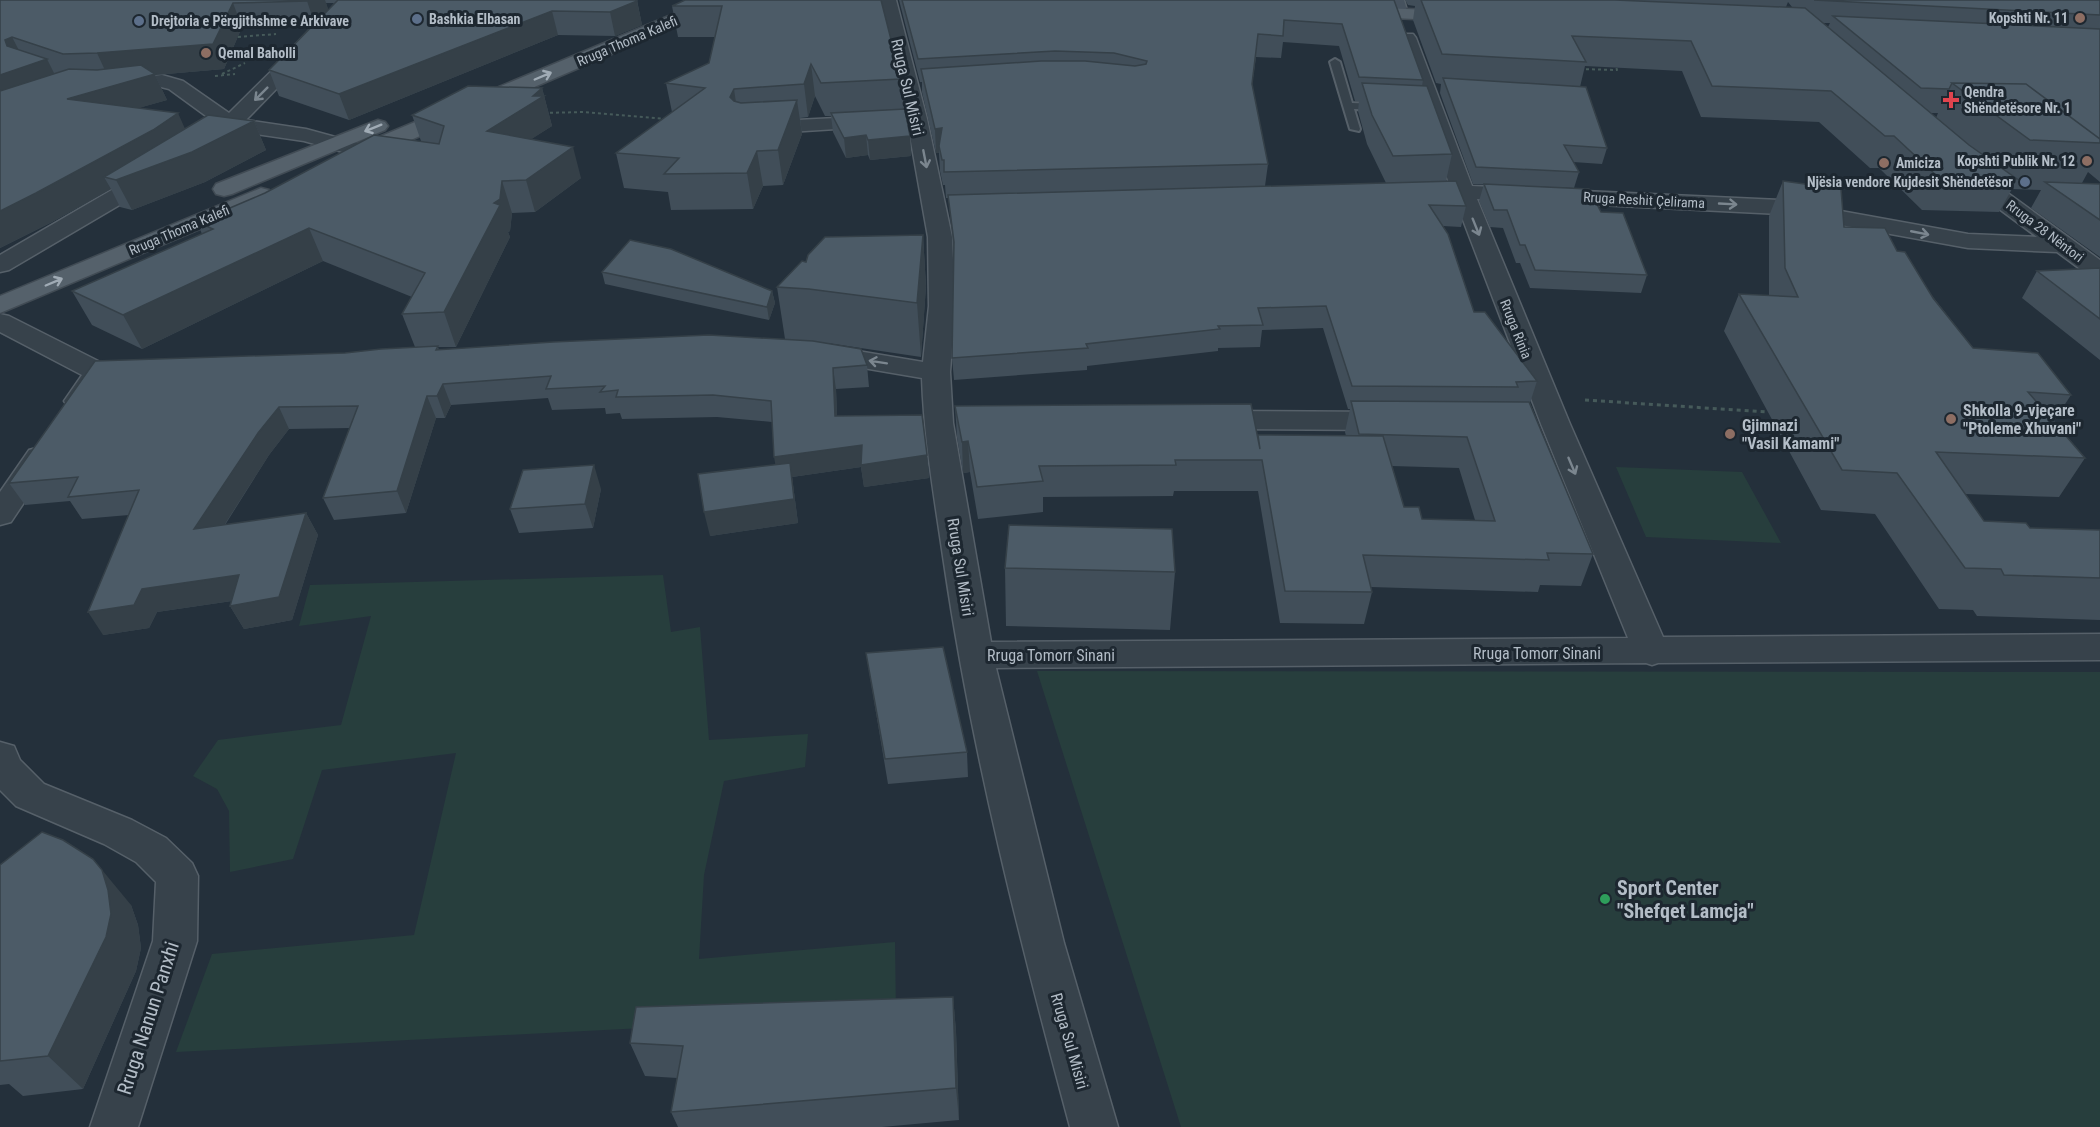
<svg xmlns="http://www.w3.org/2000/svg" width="2100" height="1127" font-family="'Roboto Condensed',sans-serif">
<rect width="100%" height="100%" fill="#24303b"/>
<path fill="#273e3d" d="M1616,467L1742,472L1781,543L1646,537Z
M663,575L671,632L700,627L709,740L808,734L805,767L724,781L704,875L699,959L895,942L896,1015L176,1052L212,954L414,935L456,753L322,770L293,859L230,872L229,811L217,789L193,776L218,740L341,725L371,616L299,626L310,585Z
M1037,671L2100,672V1127H1181Z"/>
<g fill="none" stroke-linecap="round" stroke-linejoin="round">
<g stroke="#566069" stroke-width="4">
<path id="lane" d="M1335,59L1340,62L1352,103L1380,104L1385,107L1380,110L1354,109L1360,129L1359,131L1350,129L1330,62Z"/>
</g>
<g stroke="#566069" stroke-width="3">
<path id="street" d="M351,0H371L326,38L246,120L306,129L372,147L375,152L372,157L364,158L304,141L234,131C223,141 208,154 193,150L189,146L217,124L169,89L161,87L114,92L107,90L104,86L107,82L114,80L162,75L183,81L229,113L313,30Z
M878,0H896L927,119L952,237L955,306L950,372L953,423L991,642L1628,638L1541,424L1455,199L1416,201L1408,199L1405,194L1408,189L1450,186L1398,38L1401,34H1413L1416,38L1472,186L1780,200L1968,234L2037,237L1960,180L1957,175L1960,170L1968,168L1976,170L2100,260V279L2091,277L2057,252L1968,248L1780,214L1477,199L1570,424L1663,637L2100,634V660L1658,663L1652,665L1646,663L996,668L1064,943L1118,1127H1070C1020,941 972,754 944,563C935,501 924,440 922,378L822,361L812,359L808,353L812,347L822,345L923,362L929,306L928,237L907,119Z
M876,116L883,118L886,122L883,126L757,134L750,132L747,128L750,124L757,122Z
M154,168L162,170L165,175L162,180L9,270L0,272V255L146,170Z
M0,314L9,316L108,366L112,372L88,407L78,410L68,407L64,401L82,375L0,332Z
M1210,411L1392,412L1402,415L1406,421L1402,427L1392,430L1210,429L1200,426L1196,420L1200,414Z
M40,447L51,450L55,456L11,522L0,525V492L29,450Z
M0,742L14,746L20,760L44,784L132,820L166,838L192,863L198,876L197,941L138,1127H90L153,941L156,882L136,862L104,844L16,806L0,790Z"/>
</g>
<g stroke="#566069" stroke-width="3">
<path id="secondary" d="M1386,0H1404L1408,14L1405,18H1393Z"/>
</g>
<g stroke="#414b54" stroke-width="3">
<path id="primary" d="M707,0H731L728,4L364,160L356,161L348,160L345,155L348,150Z
M1356,7L1457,11L1463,12L1466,16L1463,20L1457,21L1350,16L1347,12L1350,8Z
M378,120L385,122L388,126L385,130L232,194L224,196L216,194L213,189L216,184Z
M261,188L269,190L272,195L269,200L0,313V296Z"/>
</g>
<path stroke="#465a5a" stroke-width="2" stroke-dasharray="3 3" stroke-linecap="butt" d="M238,37L276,34
M1580,69L1617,70L1616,67
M222,74L245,63
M215,76L235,74
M544,113L583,112L666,119"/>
<path stroke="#465a5a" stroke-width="3" stroke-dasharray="4 4" stroke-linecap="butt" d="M1585,400L1767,412"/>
<use href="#lane" fill="#37424b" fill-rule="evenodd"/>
<use href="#street" fill="#37424b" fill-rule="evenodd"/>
<use href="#secondary" fill="#46525e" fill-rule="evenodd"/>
<use href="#primary" fill="#55616b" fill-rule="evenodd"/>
</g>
<path fill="#414e59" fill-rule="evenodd" d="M0,0H637L642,25L615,36L558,35L349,120L279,96L269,70L312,25L242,27L224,69L155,75L167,100L138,108L185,129L254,121L266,150L205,182L132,210L120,207L111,189L52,222L0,248ZM326,3H334L328,10Z
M881,0L901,79L903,109L910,136L911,156L870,160L868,155L846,158L833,132L831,116H825L815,96L808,117L800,118L802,134L783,185L763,186L753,209L671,210L668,192L624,188L616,153L672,112L666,83L709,63L715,37H678L672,6Z
M899,0H1394L1423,80L1422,86L1452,154L1446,181L1466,206L1461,227L1443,226L1474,312L1537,381L1530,403L1593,554L1581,586L1540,585L1538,592L1371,587L1372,592L1364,624L1280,623L1258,491H1174L1173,496L1043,497V512L978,519L970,472L963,473L957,437L955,406L1258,437L1346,436L1345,432L1350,409H1348L1323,328L1262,330L1260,347L1218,348V351L1087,366V370L954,380L952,358L954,253L950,216L949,198H946L945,185H943L940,171L939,153H936L922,92V82H920ZM1283,42L1339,46L1355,101H1359L1358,111L1367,144L1386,183L1265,186L1268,164L1252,85L1256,57L1281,58ZM1392,466L1459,468L1475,520L1422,519L1404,507Z
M1405,0H2100V182L2088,172L2082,183L2100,184V257L2031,208L2041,190L2012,189L1999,212L1922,210L1879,168H1870L1819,122L1701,117L1682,71L1585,66L1580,87L1607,148L1602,164L1573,162L1579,172L1574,188L1473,184L1440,93L1441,84L1436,83L1413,20L1415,6L1408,5ZM1788,2L1792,7H1786ZM1823,23H1830L1828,27ZM1930,113H1938L1936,118Z
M542,88L552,126L531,139L581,178L535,212L512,213L510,231L508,232L510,237L456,347H438L439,350L785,339L777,287L806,262L923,235L926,286L921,357L827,343L867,365L869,387L836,389L837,416L927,455L929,478L864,487L861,467L792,477L798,523L710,536L776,465L772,422L717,417L622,419L620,413L606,414L605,408L552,410L548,398L451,405L445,418H436L406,513L334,520L323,498L350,428L289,429L269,455L225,525L306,513L318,535L292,620L244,629L230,606L232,601L157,612L149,628L103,635L129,515L82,519L70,501L25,505L9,483L345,353L415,347L402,314L412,297L323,261L142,349L92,325L72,291L202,234L197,222L421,141L412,115Z
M1783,181L1844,227L1897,251L1973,348L2071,395L2054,421L2085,458L2059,497L1965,494L1984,521L2030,528L2100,530V620L1977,616L1973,610L1939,609L1875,514L1821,510L1724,331L1739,294L1769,296V216Z
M1484,184L1601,212L1647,275L1641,293L1530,288L1520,263H1516L1503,228L1490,227L1479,201Z
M2100,268V360L2022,298L2037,271Z
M602,272L772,291L775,303L769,320L605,284Z
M601,489L593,528L519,533L510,509Z
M1005,568L1175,572L1170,630L1006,626Z
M866,653L967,752L968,777L888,784Z
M0,865L131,905L138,925L141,948L136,971L83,1089L23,1096L9,1084L0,1085Z
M953,997L956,1031L959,1120L882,1127H678L671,1112L677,1078L645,1076L630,1043Z"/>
<path fill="#354048" d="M308,0H325L330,14L315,25L307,1Z
M637,1L642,25L615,36L610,12Z
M233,3L242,27L224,69L155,75L167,100L80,125L67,99L109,79L97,53Z
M552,11L558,35L349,120L339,94Z
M12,37L25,62L47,59L60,85L0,106V75L7,46L5,40Z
M811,64L815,96L808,117L804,84Z
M542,88L552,126L496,162L487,131Z
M734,89L739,123L730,97Z
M797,100L802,134L783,185L778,150Z
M178,113L190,140L254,121L266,150L205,182L132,210L116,180L104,177L111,189L52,222L0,248V211Z
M942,128L939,146V153H936L935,129Z
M866,135L868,155L846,158L844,138Z
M910,136L911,156L870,160L868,140Z
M573,147L581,178L535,212L526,180Z
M757,151L763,186L753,209L747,173Z
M502,181L512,213L510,231L508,232L510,237L456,347L444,312L494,203Z
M309,228L323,261L142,349L123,315Z
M923,235L926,286L921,357L917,303Z
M772,291L775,303L769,320L767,307Z
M833,368L836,389L838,438L835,416Z
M443,384L451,405L445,418L437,396Z
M427,396L436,418L406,513L397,491Z
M279,407L289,429L269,455L207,552L194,529L258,433Z
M968,441L970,472L963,473L962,442Z
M862,445L927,455L929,478L864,487L861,467L792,477L798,523L710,536L704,512L778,479L774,457Z
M594,465L601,489L593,528L585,504Z
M306,513L318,535L292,620L244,629L230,606Z
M239,575L252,598L157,612L149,628L103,635L88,612L142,589Z
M93,859L131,905L138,925L141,948L136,971L83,1089L48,1056Z
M953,997L956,1031L959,1120L956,1088Z"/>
<path fill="#4c5b67" stroke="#354048" stroke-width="1.5" d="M0,0H308L307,1L233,3L213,44L97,53L63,54L12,37L5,40L7,46L47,59L0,75Z
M338,0H637V1L610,12L552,11L339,94L269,70Z
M685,0H881L901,79L821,83L811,64L804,84L734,89L730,97L734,101L741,103L797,100L778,150L757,151L747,173L664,174L679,158L616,153L705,88L666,83L709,63L722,6H672Z
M902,0H1394L1423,80L1359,77L1342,24L1284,20L1283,36L1258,34L1252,84L1268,164L944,172V160H942L939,146L942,128L935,129L921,69L1041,61H1085L1135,66L1146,64L1147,61L1114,53L1055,51L918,59Z
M1421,0H1615L1805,8L1969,145L2017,179L1938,177L1894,136H1885L1831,91L1712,86L1691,41L1572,36L1586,62L1442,54Z
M1814,0H2100V15Z
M1833,16L2100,29V139L2026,84L1952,83L1949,89L1921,88Z
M141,65L155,74L67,99L178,113L153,130L36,193L0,211V91L69,69L97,70Z
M1443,78L1586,87L1607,148L1564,145L1579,172L1476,167Z
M1362,83L1427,86L1452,154L1393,156L1372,115Z
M1952,83L2026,84L2100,139V143L2030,140Z
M468,86L542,88L533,96H544L487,131L573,147L526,180L502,181L500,199L494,203L500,205L444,312L402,314L425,273L309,228L123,315L72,291L213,229L197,222L265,193L374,135L439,144L444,126L412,115Z
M905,109L910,136L868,140L866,135L844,138L831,113Z
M208,115L254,121L192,152L116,180L104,177Z
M1456,181L1466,206L1429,205L1448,234L1474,312H1485L1537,381L1516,382L1518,387L1352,386L1326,306L1258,308L1263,325L1218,326L1220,329L1086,344L1088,348L952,358L954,242L948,195Z
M1783,181L1841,189L1844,227L1885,228L1897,251L1905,252L1933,298L1973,348L2038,353L2071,395L2028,392L2085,458L1936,452L1984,521L2026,523L2030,528L2100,530V578L2004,575L2001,569L1965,568L1897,473L1842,470L1739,294L1798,297L1785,268Z
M2045,182L2100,184V220Z
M1484,184L1589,189L1601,212L1623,213L1647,275L1535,270L1525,245H1520L1507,210H1494Z
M923,235L917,303L809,289L777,287L802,261L806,262L808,255L825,237Z
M630,240L671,249L772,291L767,307L602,272Z
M2100,268V319L2037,271Z
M709,335L813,341L861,349L867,365L833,368L835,416L922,415L927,455L861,465L862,445L774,457L771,401L713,395L616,397L618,390L600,392L605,386L546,389L551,376L443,384L437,396H427L397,491L323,498L358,406L279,407L258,433L194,529L306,513L279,597L230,606L239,575L142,589L134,605L88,612L139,490L68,497L78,477L9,483L95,361L345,353L381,349L438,346L436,350L553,342Z
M1351,401L1529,402L1593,554L1547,553L1549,560L1363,555L1372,592L1285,591L1262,460H1175L1176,465L1039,466L1043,481L977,487L968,441L962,442L955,406L1251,404L1260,449L1258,435L1383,436L1404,507H1419L1422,519L1495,521L1467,437L1359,434Z
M790,463L794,499L704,512L698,474Z
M594,465L585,504L510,509L523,470Z
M1009,525L1172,529L1175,572L1005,568Z
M943,647L967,752L885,759L866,653Z
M42,832L63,840L93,859L102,870L108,890L111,914L106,937L48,1056L0,1061V865Z
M953,997L956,1088L671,1112L683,1046L630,1043L636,1007Z"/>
<defs><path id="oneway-shaft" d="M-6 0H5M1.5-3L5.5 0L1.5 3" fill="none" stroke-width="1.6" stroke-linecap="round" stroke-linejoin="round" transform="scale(1.5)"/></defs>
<g stroke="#a0abb5">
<use href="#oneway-shaft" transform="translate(543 76) rotate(-23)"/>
<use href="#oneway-shaft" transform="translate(373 128) rotate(158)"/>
<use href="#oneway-shaft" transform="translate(54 282) rotate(-23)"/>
</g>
<g stroke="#7b868f">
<use href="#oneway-shaft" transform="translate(261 94) rotate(135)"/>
<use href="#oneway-shaft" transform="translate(925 159) rotate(79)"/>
<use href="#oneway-shaft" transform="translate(1728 204) rotate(3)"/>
<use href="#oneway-shaft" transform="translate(1476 227) rotate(68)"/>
<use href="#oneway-shaft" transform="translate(1920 233) rotate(11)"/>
<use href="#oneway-shaft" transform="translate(878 362) rotate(-171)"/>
<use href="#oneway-shaft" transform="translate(1572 466) rotate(67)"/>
</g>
<g fill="#8d6e63" stroke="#1d2730" stroke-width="2">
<circle cx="2080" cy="18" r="6"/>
<circle cx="206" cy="53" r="6"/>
<circle cx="2087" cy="161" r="6"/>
<circle cx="1884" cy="163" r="6"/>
<circle cx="1951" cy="419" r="6"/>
<circle cx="1730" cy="434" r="6"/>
</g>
<g fill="#5c6f8a" stroke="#1d2730" stroke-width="2">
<circle cx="417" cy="19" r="6"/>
<circle cx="139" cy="21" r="6"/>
<circle cx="2025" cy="182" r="6"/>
</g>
<path fill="#e0444e" stroke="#1d2730" stroke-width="2" d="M1948 91h6v6h6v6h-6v6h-6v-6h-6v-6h6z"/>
<circle fill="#2e9e5b" stroke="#1d2730" stroke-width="2" cx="1605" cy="899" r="6"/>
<g text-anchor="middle" stroke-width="6" stroke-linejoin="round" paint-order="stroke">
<g font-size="14" font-weight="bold" fill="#b3bdc7" stroke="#1d2730" text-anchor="start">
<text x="2068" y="23" text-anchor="end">Kopshti Nr. 11</text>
<text x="429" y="24">Bashkia Elbasan</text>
<text x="151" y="26">Drejtoria e Përgjithshme e Arkivave</text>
<text x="218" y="58">Qemal Baholli</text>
<text x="1964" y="97">Qendra<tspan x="1964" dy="16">Shëndetësore Nr. 1</tspan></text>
<text x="2075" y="166" text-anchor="end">Kopshti Publik Nr. 12</text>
<text x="1896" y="168">Amiciza</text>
<text x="2013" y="187" text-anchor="end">Njësia vendore Kujdesit Shëndetësor</text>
</g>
<g font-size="14" fill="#b3bdc7" stroke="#1d2730">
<text transform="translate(627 41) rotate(-23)" y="5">Rruga Thoma Kalefi</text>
<text transform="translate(1644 200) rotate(3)" y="5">Rruga Reshit Çelirama</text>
<text transform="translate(179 230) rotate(-23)" y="5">Rruga Thoma Kalefi</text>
<text transform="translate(2045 231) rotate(37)" y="5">Rruga 28 Nëntori</text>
<text transform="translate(1516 329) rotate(68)" y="5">Rruga Rinia</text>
</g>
<g font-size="16" fill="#b3bdc7" stroke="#1d2730">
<text transform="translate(908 87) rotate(77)" y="6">Rruga Sul Misiri</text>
<text transform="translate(961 567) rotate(81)" y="6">Rruga Sul Misiri</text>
<text x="1537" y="659">Rruga Tomorr Sinani</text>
<text x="1051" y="661">Rruga Tomorr Sinani</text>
<text transform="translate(1070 1041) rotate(74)" y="6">Rruga Sul Misiri</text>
</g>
<g font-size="16" font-weight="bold" fill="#b3bdc7" stroke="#1d2730" text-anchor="start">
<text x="1963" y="416">Shkolla 9-vjeçare<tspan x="1963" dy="18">"Ptoleme Xhuvani"</tspan></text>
<text x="1742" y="431">Gjimnazi<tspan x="1742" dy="18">"Vasil Kamami"</tspan></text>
</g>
<g font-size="20" font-weight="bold" fill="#b3bdc7" stroke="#1d2730" text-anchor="start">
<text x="1617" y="895">Sport Center<tspan x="1617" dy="23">"Shefqet Lamcja"</tspan></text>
</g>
<g font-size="20" fill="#b3bdc7" stroke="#1d2730">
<text transform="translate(148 1018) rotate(-72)" y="7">Rruga Nanun Panxhi</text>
</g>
</g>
</svg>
